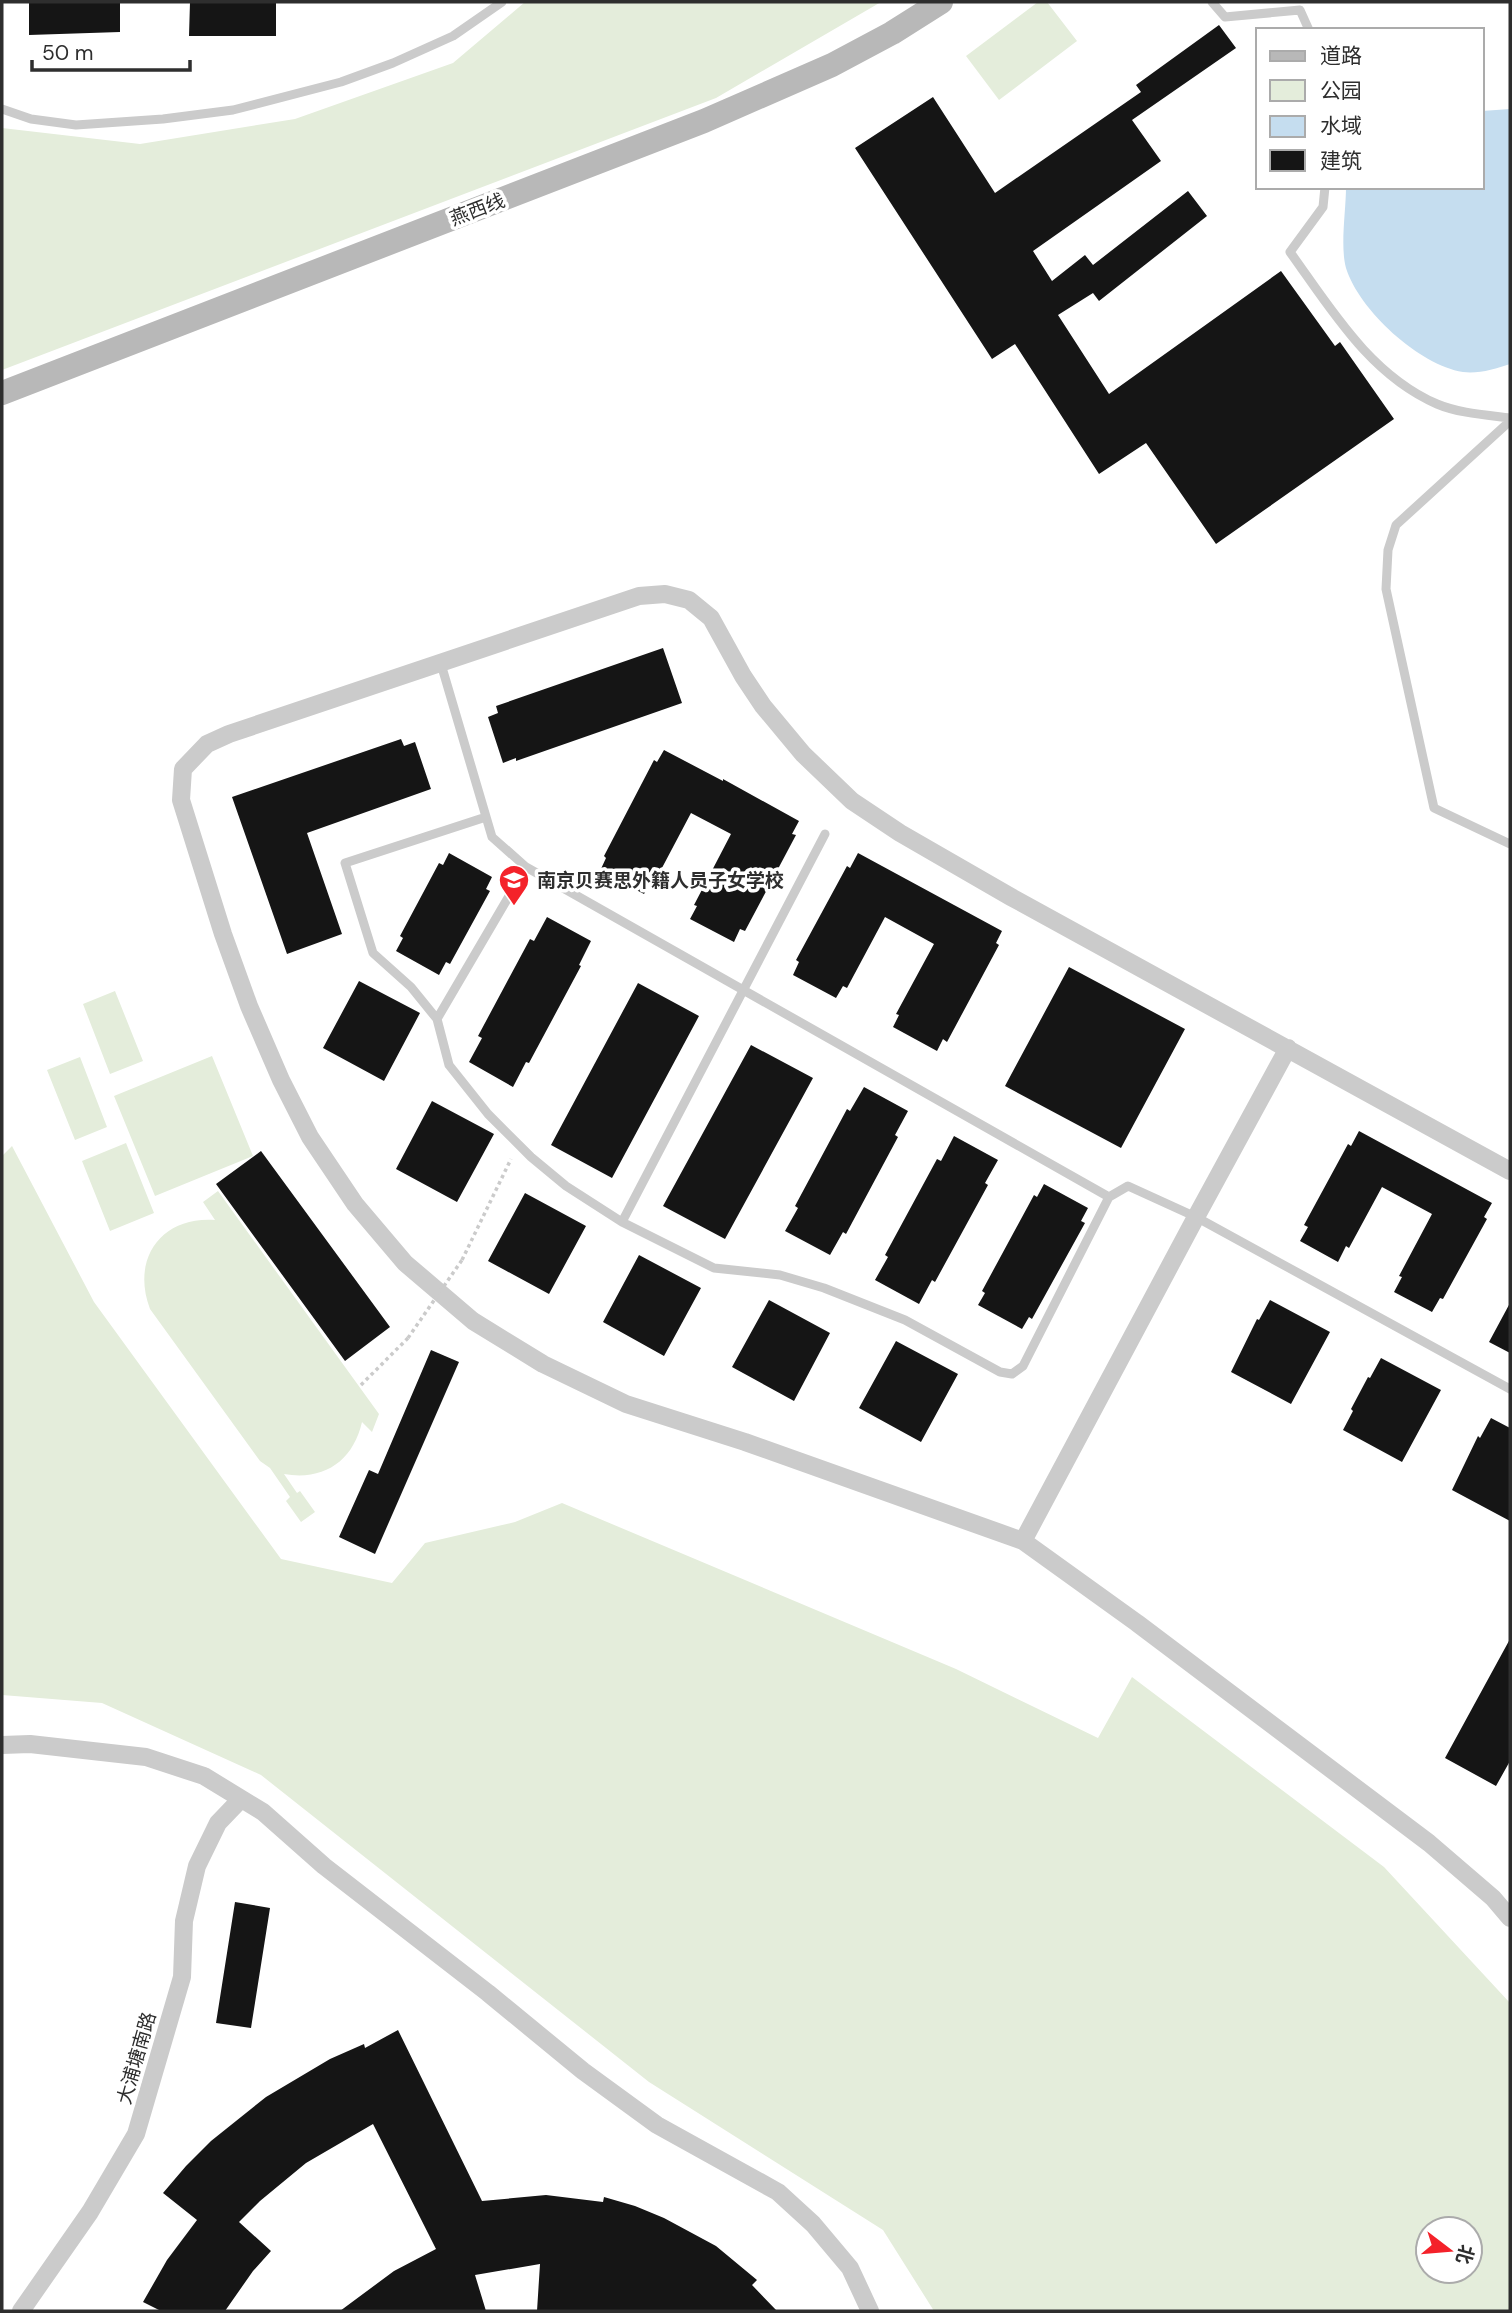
<svg xmlns="http://www.w3.org/2000/svg" width="1512" height="2313" font-family="'DM Sans','Noto Sans SC',sans-serif">
<rect width="100%" height="100%" fill="#fff"/>
<path fill="#e4eddb" fill-rule="evenodd" d="M525,2H881L716,98L2,370V128L140,144L295,119L453,63Z
M1038,2H1047L1077,41L999,100L966,56Z
M115,991L143,1061L110,1074L83,1004Z
M212,1056L253,1156L155,1196L114,1096Z
M80,1057L107,1127L75,1140L47,1070Z
M126,1143L154,1213L110,1231L82,1161Z
M12,1146L94,1302L281,1559L392,1583L425,1543L515,1522L562,1503L956,1669L1098,1738L1132,1677L1384,1867L1510,2003V2311H934L883,2230L649,2082L261,1775L102,1703L2,1695V1156ZM1428,2229H1470V2271H1428Z
M218,1191L379,1414L372,1432L362,1422C353,1461 324,1481 284,1474L297,1493L300,1491L315,1512L301,1522L286,1501L290,1497L270,1468L260,1461L150,1309C131,1259 161,1216 215,1220L203,1202Z"/>
<path fill="#c5ddef" d="M1510,109V364C1496,369 1478,374 1463,372C1419,365 1359,310 1346,268C1340,246 1346,211 1346,187H1482V111Z"/>
<path fill="#151515" d="M29,2H120V32L29,35Z
M190,2H276V36H189Z
M1219,25L1236,48L1132,120L1161,161L1033,251L1052,281L1085,255L1093,265L1188,191L1207,216L1099,301L1093,293L1058,315L1109,394L1281,271L1335,346L1340,342L1394,419L1216,544L1146,443L1099,474L1015,344L992,359L855,148L933,97L995,193L1141,92L1136,85Z
M663,648L682,703L516,761V758L503,763L488,717L498,713L496,706Z
M401,739L404,746L415,742L431,789L307,833L342,934L287,954L232,797Z
M664,750L723,781V779L799,821L792,834L796,835L745,931L740,929L734,942L690,919L697,906L694,905L731,834L691,813L654,883L651,882L644,894L600,871L606,858L604,856L654,760L657,762Z
M449,853L492,877L486,889L490,891L450,964L446,962L439,975L396,951L403,938L400,936L439,863L443,865Z
M858,853L1002,931L996,943L999,945L947,1042L943,1039L937,1051L893,1027L899,1015L896,1014L934,944L885,917L847,988L843,986L836,998L793,975L799,962L796,960L847,866L850,868Z
M547,917L591,941L579,965L581,966L529,1063L526,1062L513,1087L469,1062L482,1038L478,1036L530,939L534,941Z
M1069,967L1185,1029L1121,1148L1005,1086Z
M359,981L420,1013L384,1081L323,1048Z
M638,983L699,1016L612,1178L551,1145Z
M751,1045L813,1078L725,1239L663,1206Z
M864,1087L908,1111L895,1135L898,1137L846,1234L843,1232L830,1255L785,1231L798,1208L795,1206L847,1109L850,1111Z
M432,1101L494,1134L457,1202L396,1169Z
M1359,1131L1492,1203L1484,1217L1487,1219L1443,1299L1440,1298L1432,1312L1394,1292L1402,1277L1399,1276L1432,1214L1382,1187L1349,1248L1346,1246L1338,1262L1300,1241L1308,1227L1304,1225L1348,1144L1351,1146Z
M954,1136L998,1160L985,1183L988,1185L935,1282L932,1280L919,1304L875,1280L888,1257L885,1255L937,1159L941,1161Z
M261,1151L390,1327L345,1361L216,1184Z
M1044,1184L1088,1208L1081,1221L1085,1223L1032,1319L1029,1317L1022,1329L978,1305L985,1293L982,1291L1034,1195L1037,1197Z
M525,1193L586,1226L549,1294L488,1261Z
M639,1255L701,1288L664,1356L603,1322Z
M769,1300L830,1333L794,1401L732,1367Z
M1270,1300L1330,1332L1291,1404L1231,1372L1257,1319L1259,1320Z
M1510,1303V1353L1489,1342Z
M896,1341L958,1374L921,1442L859,1408Z
M431,1350L459,1362L375,1554L339,1537L369,1470L378,1474Z
M1381,1358L1441,1390L1402,1462L1343,1430L1353,1411L1351,1409L1368,1377L1370,1378Z
M1491,1418L1510,1428V1521L1452,1490L1478,1436L1480,1438Z
M1510,1639V1761L1496,1786L1445,1758Z
M235,1902L270,1908L251,2028L216,2023Z
M398,2030L482,2201L546,2195L603,2202L604,2197L635,2206L664,2218L716,2246L757,2280L752,2285L777,2311H537L540,2264L475,2275L486,2311H340L394,2271L436,2249L373,2124L306,2163L260,2201L239,2222L271,2251L253,2271L225,2311H161L143,2302L167,2260L197,2220L163,2193L186,2166L211,2141L266,2097L330,2059L364,2044L365,2048Z"/>
<g fill="none" stroke-linecap="round" stroke-linejoin="round">
<path stroke="#cbcbcb" stroke-width="3.5" stroke-dasharray="3.5 3.5" stroke-linecap="butt" d="M462,1260L511,1159
M361,1385L408,1338"/>
<path stroke="#cbcbcb" stroke-width="9" d="M1212,2L1225,17L1300,10L1309,30
M2,109L31,119L76,125L163,119L233,110L341,82L393,63L453,36L502,2
M1325,187L1323,207L1290,252C1331,309 1370,375 1437,404C1458,413 1487,415 1510,418
M1510,421L1396,525L1388,550L1386,589L1434,808L1510,844
M441,664L492,837L526,867L1109,1197L1128,1186L1196,1217L1510,1389
M486,817L345,863L373,953L411,987L437,1019L449,1065L488,1114L531,1157L566,1186L622,1222L714,1268L780,1275L824,1288L905,1320L1000,1372L1012,1374L1023,1366L1109,1197
M437,1019L526,867
M622,1222L825,834"/>
<path stroke="#cbcbcb" stroke-width="18" d="M1510,1171L1011,897L900,833L852,801L803,754L763,706L743,676L711,618L689,600L665,594L639,596L229,734L207,744L183,769L181,800L223,934L249,1006L281,1080L310,1137L355,1204L405,1263L473,1321L543,1364L626,1404L745,1442L1023,1541L1137,1623L1429,1843L1493,1898L1510,1918
M1023,1541L1196,1217L1288,1048
M2,1745L30,1744L146,1757L204,1776L263,1812L324,1866L488,1993L583,2071L657,2125L778,2192L813,2224L850,2268L870,2311
M21,2311L90,2212L136,2134L182,1977L184,1921L197,1866L218,1823L241,1799"/>
<path stroke="#b8b8b8" stroke-width="24" d="M2,393L704,121L832,65L892,33L941,2"/>
<path stroke="#cbcbcb" stroke-width="3.5" stroke-dasharray="3.5 3.5" stroke-linecap="butt" d="M408,1338L462,1260"/>
</g>
<defs>
<g id="school-pin" transform="scale(1.575)"><path d="M0 17L-7.5 6A9.5 9.5 0 1 1 7.5 6Z" fill="#f4222a" stroke="#fff"/><path d="M0-5L7-2L0 1L-7-2ZM-4 1L0 2.5L4 1V4Q0 6-4 4Z" fill="#fff"/></g>
</defs>
<g fill-rule="evenodd">
<use href="#school-pin" x="514" y="880"/>
</g>
<g text-anchor="middle" stroke-width="7" stroke-linejoin="round" paint-order="stroke">
<g font-size="19" fill="#2e2e2e" stroke="#fff">
<text transform="translate(477 209) rotate(-21)" y="7">燕西线</text>
<text transform="translate(136 2058) rotate(-74)" y="7">大浦塘南路</text>
</g>
<g font-size="19" font-weight="bold" fill="#2e2e2e" stroke="#fff" text-anchor="start">
<text x="537" y="887">南京贝赛思外籍人员子女学校</text>
</g>
</g>
<rect width="1512" height="2313" fill="none" stroke="#2e2e2e" stroke-width="7"/>
<rect x="1256" y="28" width="228" height="161" fill="#ffffff" stroke="#ababab" stroke-width="2"/>
<rect x="1270" y="51" width="35" height="10" fill="#b8b8b8" stroke="#ababab" stroke-width="2"/>
<text x="1320" y="63" font-size="21" fill="#2e2e2e">道路</text>
<rect x="1270" y="80" width="35" height="21" fill="#e4eddb" stroke="#ababab" stroke-width="2"/>
<text x="1320" y="98" font-size="21" fill="#2e2e2e">公园</text>
<rect x="1270" y="116" width="35" height="21" fill="#c5ddef" stroke="#ababab" stroke-width="2"/>
<text x="1320" y="133" font-size="21" fill="#2e2e2e">水域</text>
<rect x="1270" y="150" width="35" height="21" fill="#151515" stroke="#ababab" stroke-width="2"/>
<text x="1320" y="168" font-size="21" fill="#2e2e2e">建筑</text>
<g transform="translate(1449 2250) rotate(106)"><circle r="33" fill="#ffffff" stroke="#ababab" stroke-width="2"/>
<path d="M0-5L12 26L0 18L-12 26Z" fill="#f4222a"/>
<text y="-10" font-size="19" font-weight="bold" text-anchor="middle" fill="#2e2e2e">北</text>
</g>
<path d="M32 60v10h158v-10" fill="none" stroke="#2e2e2e" stroke-width="3.5"/>
<text x="42" y="60" font-size="21" fill="#2e2e2e" stroke="#ffffff" stroke-width="5" paint-order="stroke">50 m</text>
</svg>
